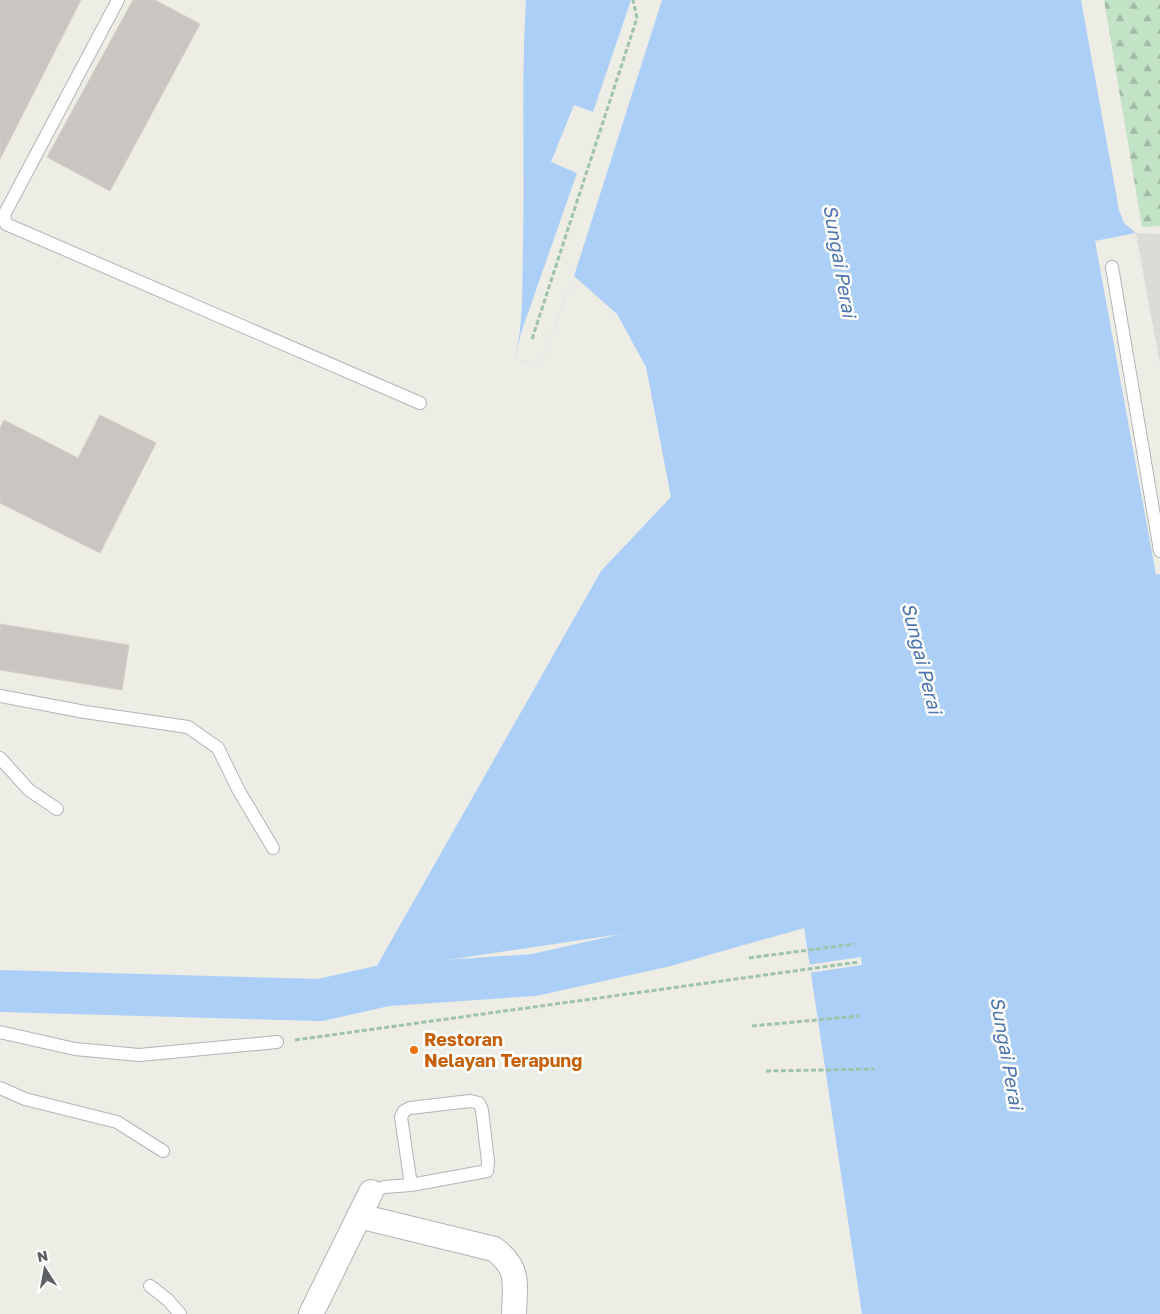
<svg xmlns="http://www.w3.org/2000/svg" width="1160" height="1314" font-family="'Golos Text',sans-serif">
<defs>
<pattern id="forest-firs" width="22" height="20" patternUnits="userSpaceOnUse" patternTransform="scale(1.25)"><rect width="22" height="20" fill="#c3e3c6"/><path d="M5 1l3.5 6h-7zM16 11l3.5 6h-7z" fill="#a2bba4"/></pattern>
</defs>
<rect width="100%" height="100%" fill="#edece5"/>
<path fill="#dcdbd7" d="M1136,233L1160,234V363Z"/>
<path fill="url(#forest-firs)" d="M1104,0H1160V226L1142,227Z"/>
<path fill="#abcff7" d="M526,0H1081L1119,210L1124,223L1136,233L1160,364V1314H862L801,907L374,971L601,571L671,497L646,367L617,314L574,276L540,365L515,359C524,321 522,283 523,245C525,163 521,81 526,0Z"/>
<path fill="#edece5" d="M631,0H662L574,276L540,365L515,359L521,333L577,173L551,162L574,105L593,112Z
M1136,233L1160,364V574L1156,575L1095,241Z
M861,957L862,965L808,973L807,965Z"/>
<g fill="none" stroke-linecap="round" stroke-linejoin="round">
<path stroke="#abcff7" stroke-width="42" d="M0,991L320,1000L387,985L534,975L664,946L801,907L857,894"/>
</g>
<path fill="#c9c6c2" stroke="#d2cec3" d="M0,0H81L0,159Z
M133,0H155L200,24L110,191L47,157Z
M100,415L156,443L100,553L0,503V428L4,420L78,458Z
M0,624L129,645L122,690L0,670Z"/>
<g fill="none" stroke-linecap="round" stroke-linejoin="round">
<g stroke="#b2b4b8" stroke-width="14">
<path id="service" d="M118,0L4,215L6,224L420,403
M1112,267L1160,551
M0,696L85,712L188,727L218,748L239,791L273,848
M0,758L29,790L57,809
M0,1032L75,1049L139,1055L277,1042
M0,1088L25,1099L117,1122L163,1151
M371,1192L384,1187L411,1185L487,1171L488,1162L482,1110L479,1103L470,1101L410,1108L404,1111L401,1117L411,1185
M150,1286L168,1300L180,1314"/>
</g>
<g stroke="#b2b4b8" stroke-width="26">
<path id="minor" d="M359,1216L494,1249C520,1268 515,1284 514,1314
M311,1314L371,1192"/>
</g>
<path stroke="#9dc3ab" stroke-width="3" stroke-dasharray="5 2.5" stroke-linecap="butt" d="M532,339L637,18L633,0
M749,958L854,944
M752,1026L859,1016
M295,1040L859,962
M766,1071L874,1069"/>
<use href="#service" stroke="#fff" stroke-width="12"/>
<use href="#minor" stroke="#fff" stroke-width="24"/>
</g>
<circle fill="#e8710a" stroke="#fff" stroke-width="2" cx="414" cy="1050" r="5"/>
<g text-anchor="middle" stroke-width="5" stroke-linejoin="round" paint-order="stroke">
<g font-size="18" font-weight="bold" fill="#c56008" stroke="#fff" text-anchor="start">
<text x="424" y="1046">Restoran<tspan x="424" dy="21">Nelayan Terapung</tspan></text>
</g>
<g font-size="19" font-style="italic" fill="#4d75b0" stroke="#fff">
<text transform="translate(840 261) rotate(80)" y="7">Sungai Perai</text>
<text transform="translate(922 658) rotate(76)" y="7">Sungai Perai</text>
<text transform="translate(1007 1053) rotate(80)" y="7">Sungai Perai</text>
</g>
</g>
<g transform="translate(45 1269) rotate(349)" stroke="#ffffff" stroke-width="4" paint-order="stroke">
<path d="M0-4L9 19L0 12L-9 19Z" fill="#5c5f64"/>
<text y="-8" font-size="14" font-weight="bold" text-anchor="middle" fill="#5c5f64">N</text>
</g>
</svg>
